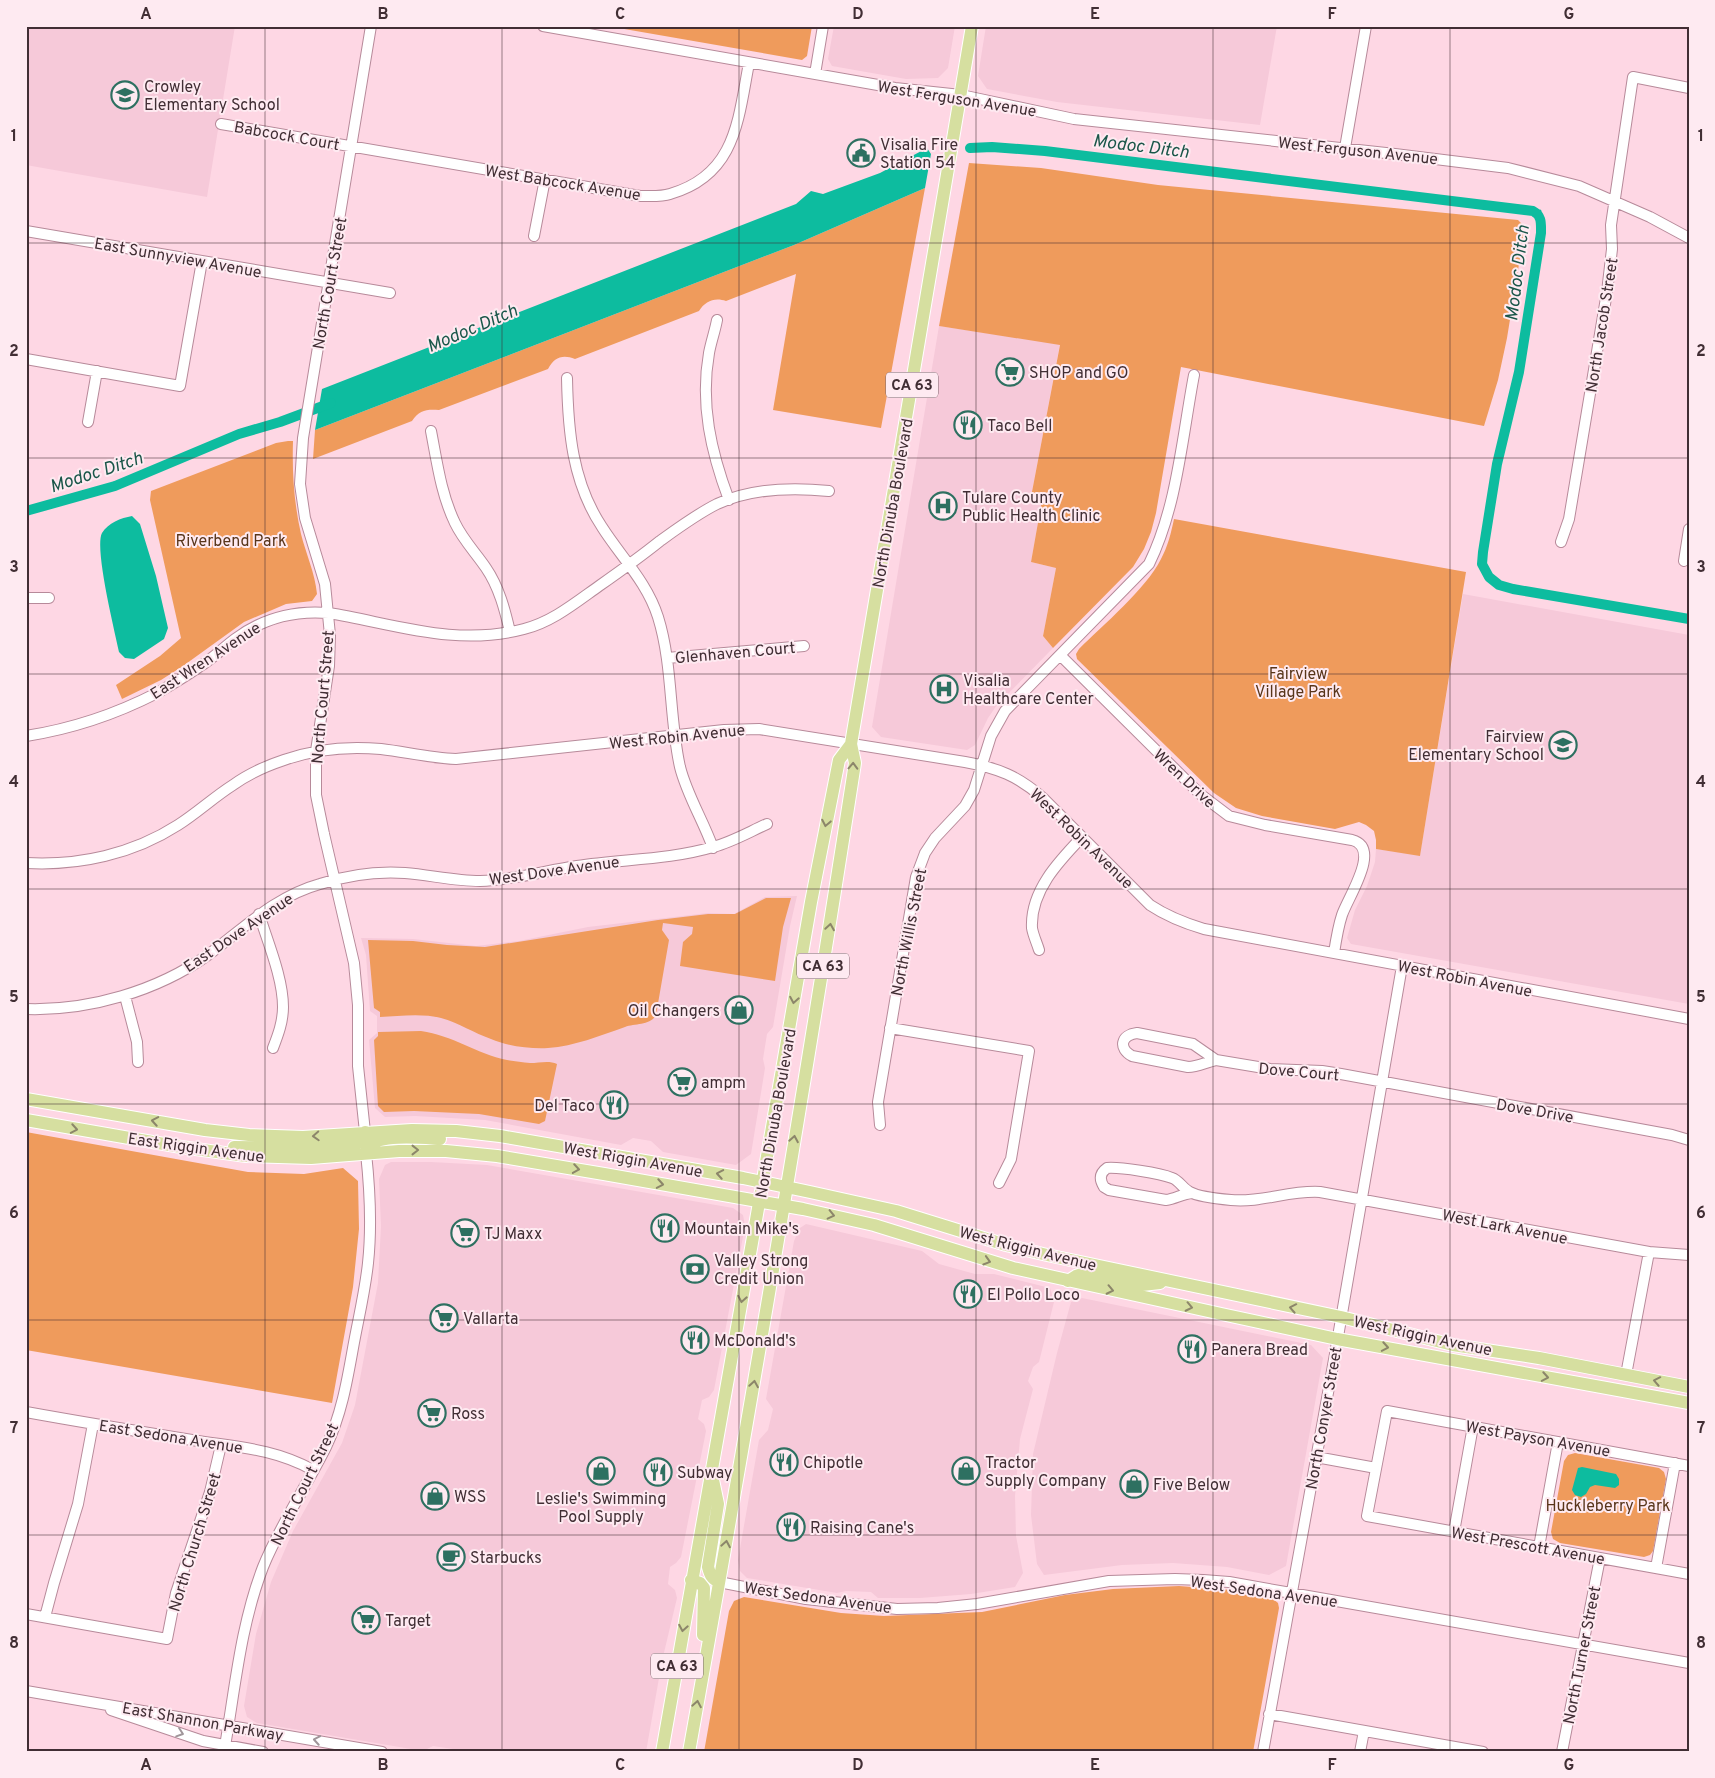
<svg xmlns="http://www.w3.org/2000/svg" width="1715" height="1778" font-family="Overpass,sans-serif">
<rect width="100%" height="100%" fill="#fed7e4"/>
<path fill="#f6c9d9" d="M26,26H235L207,197L26,165Z
M834,26H955L948,68L938,78L906,79L832,66L828,59Z
M986,26H1277L1260,125L1057,102L987,89L978,76Z
M939,326L1060,344L1031,497L1042,500L1031,562L1056,568L1043,636L1053,648L997,705L988,718L975,745L967,750L881,737L872,727Z
M1463,594L1689,635V1004L1351,944L1347,938L1355,910L1367,886L1375,862L1376,849L1420,855Z
M797,896L790,926L773,1027L767,1034L763,1059L765,1068L751,1154L736,1165L663,1152L651,1141L633,1138L621,1145L485,1120L415,1116L385,1117L375,1108L369,1040L377,1033V1016L370,1011L366,955L361,938L413,939L476,946L519,941L588,927L708,913L734,914L765,897Z
M391,1162H431L487,1165L733,1208L743,1215L745,1226L714,1390L709,1397L702,1400L698,1419L704,1424L706,1431L681,1557L676,1563L670,1567L668,1584L675,1590L677,1598L662,1661L646,1752H455L453,1749L433,1746L423,1751L257,1723L247,1717L244,1706L256,1634L271,1582L293,1531L342,1443L355,1405L378,1283L381,1226L379,1179L385,1165Z
M806,1224L922,1251L939,1264L975,1274H994L1050,1288L1054,1302L1039,1362L1033,1367L1028,1381L1033,1389L1020,1439L1015,1496L1016,1536L1023,1573L1015,1587L971,1594L920,1598H878L871,1592L846,1591L837,1593L747,1578L740,1571L738,1560L759,1440L768,1430L773,1409L766,1399L794,1241L800,1228Z
M1082,1298L1311,1345L1323,1358L1286,1566L1269,1575L1227,1567L1173,1563L1122,1565L1044,1575L1037,1564L1031,1515L1033,1454L1057,1353L1071,1302Z"/>
<path fill="#ef9b5c" d="M607,26H812L807,56L802,60Z
M969,163L1041,168L1158,185L1518,220L1525,227L1507,338L1498,380L1484,426L1181,367L1156,513L1151,532L1144,549L1133,567L1053,648L1043,636L1056,568L1031,562L1042,500L1031,497L1060,345L939,326Z
M925,188L881,428L773,410L796,274L726,301C715,297 705,301 699,311L575,359C563,354 554,357 548,369L439,410C427,409 419,410 412,421L313,459L315,430L794,245Z
M288,441H293C292,473 294,503 301,534C306,554 315,573 317,594L312,601L286,604L244,622L183,666L161,680L122,699L116,685L160,656L181,638L150,500L151,491L276,443Z
M1174,519L1466,572L1420,856L1376,849V840L1374,831L1366,825L1359,822L1335,829L1262,816L1236,808L1214,793L1077,659L1076,654L1079,649C1103,625 1146,589 1161,559C1168,546 1171,533 1174,519Z
M766,898H791L783,927L775,981L680,966L683,942L692,934L693,927L663,923L662,930L669,940L656,1015C650,1026 635,1023 625,1027C599,1036 575,1046 548,1048C530,1049 507,1046 491,1039C474,1033 459,1023 441,1018C422,1013 399,1016 380,1017V1012L374,1008L368,940L413,941L447,945L485,947L658,920L708,914H735Z
M421,1031C452,1035 477,1054 507,1060C514,1061 523,1062 530,1063C539,1063 549,1060 557,1064L545,1121L539,1124L479,1114L414,1111L384,1112L378,1106L374,1040L378,1036V1032Z
M26,1132L248,1172L304,1174L343,1168L358,1181L359,1229L353,1287L332,1403L26,1350Z
M1575,1453L1659,1468L1664,1472L1666,1479L1653,1551L1650,1555L1644,1557L1560,1543L1553,1539L1551,1532L1564,1461L1568,1455Z
M1179,1586L1232,1590L1273,1599L1278,1603L1279,1608L1253,1752H704L729,1611L734,1601L744,1597L841,1613L884,1616L982,1612L1065,1595L1113,1589Z"/>
<path fill="#0dbc9f" d="M927,148L931,154L925,188L794,245L315,430L322,389L796,204L811,191L823,194L880,173Z
M132,516L140,524L156,576L168,628L164,639L134,659L125,658L119,652C115,632 94,548 102,533C108,523 121,518 132,516Z
M1582,1467L1616,1474L1619,1479V1485L1615,1488L1595,1485L1590,1487L1586,1494L1581,1497L1575,1495L1572,1490L1578,1468Z"/>
<g fill="none" stroke-linecap="round" stroke-linejoin="round">
<path stroke="#0dbc9f" stroke-width="3" d="M1537,213L1540,211"/>
<path stroke="#0dbc9f" stroke-width="10" d="M970,148L992,147L1045,151L1533,211C1542,216 1541,223 1541,233L1519,372L1497,464L1483,552L1482,564L1489,577L1499,585L1513,589L1689,619
M26,511L115,486L239,434L280,422L331,403"/>
<g stroke="#b78a9a" stroke-width="12">
<path id="minor" d="M543,26L895,88L961,95L1074,119L1395,154L1508,168L1579,186L1650,217L1689,238
M815,74L823,26
M221,124L640,196C649,196 661,197 670,194C736,175 738,120 749,63
M1345,148L1366,26
M26,231L390,293
M534,236L545,179
M717,320C715,331 711,342 709,353C700,404 711,452 729,500
M26,359L180,386L202,261
M567,378C568,430 572,482 602,527C621,557 647,582 658,617C673,665 669,718 680,767C687,795 703,820 713,848
M88,422L97,371
M431,431C437,462 441,494 455,523C463,540 476,553 486,568C499,587 505,610 510,632
M1561,542L1569,519L1607,292L1612,249L1611,225L1633,77L1689,88
M1684,561L1689,529
M26,598H49
M1060,655L1200,794L1229,816L1265,825L1352,840C1382,848 1348,897 1342,915C1338,927 1336,940 1334,953
M667,658L804,646
M26,736C71,729 116,714 157,693C171,685 186,676 199,667C212,659 223,648 235,639C263,618 295,610 329,613C395,624 456,647 524,629C552,622 575,603 599,586C619,572 640,557 660,541C678,528 697,514 717,504C752,488 791,487 829,491
M26,863C79,866 133,854 178,825C197,813 214,797 233,785C248,774 266,766 284,760C315,749 348,746 381,749C406,752 430,758 456,759L724,730L759,729L965,762C998,768 1018,776 1043,798L1150,905C1168,917 1184,923 1204,929L1689,1019
M259,914C268,943 283,978 283,1007C283,1022 278,1035 273,1048
M1039,950C1037,943 1033,935 1032,928C1030,891 1059,861 1082,837
M125,996L137,1042L138,1062
M26,1009C89,1011 157,991 208,955C244,928 276,896 320,884C348,875 376,871 405,873C430,875 455,881 480,881C513,880 544,871 577,866C622,859 669,860 713,847C732,842 749,832 767,824
M890,1028L1029,1051L1011,1159L999,1183
M1216,1060C1206,1062 1198,1067 1188,1067L1132,1056C1118,1048 1121,1035 1137,1033L1193,1044L1216,1060L1270,1069L1322,1071L1341,1074L1672,1135L1689,1140
M880,1125L878,1102L916,877L925,853L935,838L965,806L974,790L991,736L1005,711L1149,564C1177,507 1182,438 1194,375
M365,1132L358,1066V1005L354,963L324,834L316,795V751L329,666L330,635L325,584L305,518L300,484L303,438L371,26
M1192,1193C1182,1194 1175,1199 1166,1200L1109,1190L1104,1187C1099,1179 1100,1173 1107,1168C1120,1167 1160,1173 1172,1178C1179,1180 1183,1189 1190,1192C1199,1197 1220,1199 1231,1200C1261,1203 1290,1190 1320,1192L1649,1252L1689,1255
M1626,1375L1649,1252
M26,1412C81,1422 136,1431 192,1440C235,1447 273,1448 313,1470
M1316,1457L1376,1468
M1689,1466L1387,1411L1367,1516L1689,1574
M1454,1532L1473,1426
M1539,1547L1558,1442
M1656,1568L1675,1463
M719,1582L806,1599L897,1609L938,1608L977,1604L1109,1581L1175,1579L1203,1580L1229,1582L1291,1593L1689,1663
M26,1614L167,1639L176,1593L210,1492L221,1445
M45,1617L54,1583L78,1504L93,1424
M26,1691L382,1752
M111,1710L203,1741L263,1752
M1269,1714L1483,1752
M224,1752C235,1690 240,1627 263,1567C280,1525 306,1487 326,1447C341,1416 347,1382 353,1348C358,1320 365,1292 368,1263C372,1226 370,1190 366,1153
M1263,1752L1335,1354L1402,966
M1360,1752L1364,1731
M1562,1752L1600,1558"/>
</g>
<g stroke="#fff" stroke-width="14">
<path id="major" d="M26,1099L205,1130L249,1135L303,1137L412,1130L456,1131L500,1136L743,1178L810,1192L896,1211L1006,1245L1047,1255L1341,1317L1453,1345L1539,1358L1689,1387
M26,1120L181,1147L246,1156L311,1158L399,1151H446L497,1156L604,1174L803,1209L874,1225L1013,1268L1226,1315L1337,1339L1689,1403
M234,1147L314,1148L356,1144L362,1139L365,1132
M366,1153L367,1146C381,1134 422,1138 440,1139
M1068,1281L1076,1276L1082,1274L1142,1285L1160,1283
M713,1480L718,1504L708,1567C710,1575 712,1579 719,1582
M691,1580L700,1583L704,1588L703,1635
M662,1752L756,1220L811,902L839,760L851,744
M689,1752C748,1423 804,1093 855,763L851,744L972,26"/>
</g>
<use href="#minor" stroke="#fff" stroke-width="10"/>
<use href="#major" stroke="#d6dfa0" stroke-width="12"/>
</g>
<defs><path id="oneway-chevron" d="M-2-3.5L2.5 0L-2 3.5" fill="none" stroke-width="1.6" stroke-linecap="round" stroke-linejoin="round" transform="scale(1.25)"/></defs>
<g stroke="#8c866a">
<use href="#oneway-chevron" transform="translate(853 766) rotate(-88)"/>
<use href="#oneway-chevron" transform="translate(826 823) rotate(101)"/>
<use href="#oneway-chevron" transform="translate(830 927) rotate(-81)"/>
<use href="#oneway-chevron" transform="translate(794 1000) rotate(100)"/>
<use href="#oneway-chevron" transform="translate(155 1121) rotate(-170)"/>
<use href="#oneway-chevron" transform="translate(74 1129) rotate(10)"/>
<use href="#oneway-chevron" transform="translate(316 1136) rotate(177)"/>
<use href="#oneway-chevron" transform="translate(794 1139) rotate(-80)"/>
<use href="#oneway-chevron" transform="translate(415 1150)"/>
<use href="#oneway-chevron" transform="translate(576 1169) rotate(9)"/>
<use href="#oneway-chevron" transform="translate(720 1174) rotate(-170)"/>
<use href="#oneway-chevron" transform="translate(660 1184) rotate(10)"/>
<use href="#oneway-chevron" transform="translate(831 1215) rotate(13)"/>
<use href="#oneway-chevron" transform="translate(987 1261) rotate(17)"/>
<use href="#oneway-chevron" transform="translate(1110 1290) rotate(12)"/>
<use href="#oneway-chevron" transform="translate(742 1299) rotate(100)"/>
<use href="#oneway-chevron" transform="translate(1189 1307) rotate(12)"/>
<use href="#oneway-chevron" transform="translate(1293 1308) rotate(-169)"/>
<use href="#oneway-chevron" transform="translate(1385 1347) rotate(10)"/>
<use href="#oneway-chevron" transform="translate(1545 1377) rotate(10)"/>
<use href="#oneway-chevron" transform="translate(1657 1381) rotate(-169)"/>
<use href="#oneway-chevron" transform="translate(754 1384) rotate(-81)"/>
<use href="#oneway-chevron" transform="translate(726 1544) rotate(-80)"/>
<use href="#oneway-chevron" transform="translate(683 1628) rotate(100)"/>
<use href="#oneway-chevron" transform="translate(697 1704) rotate(-80)"/>
</g>
<g stroke="#a0969a">
<use href="#oneway-chevron" transform="translate(180 1733) rotate(19)"/>
<use href="#oneway-chevron" transform="translate(317 1740) rotate(-170)"/>
</g>
<path fill="none" stroke="#412e34" stroke-width="1" stroke-opacity="0.55" d="M265,26V1752M502,26V1752M739,26V1752M976,26V1752M1213,26V1752M1450,26V1752M26,243H1689M26,458H1689M26,674H1689M26,889H1689M26,1104H1689M26,1320H1689M26,1535H1689"/>
<defs>
<g id="school-ring" transform="scale(1.4375)"><circle r="9.5" fill="#feeaf1" stroke="#2e7061" stroke-width="1.5"/><path d="M0-5L7-2L0 1L-7-2ZM-4 1L0 2.5L4 1V4Q0 6-4 4Z" fill="#2e7061"/></g>
<g id="civic-ring" transform="scale(1.4375)"><circle r="9.5" fill="#feeaf1" stroke="#2e7061" stroke-width="1.5"/><path d="M-.6-6.5H3V-4.5H.6V-3L4-1V1h2V6H-6V1h2V-1L-.6-3ZM-1.2 2.5V6h2.4V2.5Z" fill="#2e7061"/></g>
<g id="supermarket-ring" transform="scale(1.4375)"><circle r="9.5" fill="#feeaf1" stroke="#2e7061" stroke-width="1.5"/><path d="M-6-5.5h2.5l.6 2H6L4.5 2H-2.5L-4.4-4H-6ZM-1.5 3.2a1.3 1.3 0 1 0 .1 0ZM3 3.2a1.3 1.3 0 1 0 .1 0Z" fill="#2e7061"/></g>
<g id="restaurant-ring" transform="scale(1.4375)"><circle r="9.5" fill="#feeaf1" stroke="#2e7061" stroke-width="1.5"/><path d="M-5-6h1v4h1v-4h1v4h1v-4h1v5L-1.5 .5V6h-2V.5L-5-1ZM5-6V6H3V1.5H1.5Q1.5-4 5-6Z" fill="#2e7061"/></g>
<g id="hospital-ring" transform="scale(1.4375)"><circle r="9.5" fill="#feeaf1" stroke="#2e7061" stroke-width="1.5"/><path d="M-5-5h3v3.5h4V-5h3V5h-3V1.5h-4V5h-3Z" fill="#2e7061"/></g>
<g id="shop-ring" transform="scale(1.4375)"><circle r="9.5" fill="#feeaf1" stroke="#2e7061" stroke-width="1.5"/><path d="M-5-2.5h2.3a2.7 3.5 0 0 1 5.4 0H5L5.5 6h-11ZM-1.5-2.5h3a1.5 2.3 0 0 0-3 0Z" fill="#2e7061"/></g>
<g id="bank-ring" transform="scale(1.4375)"><circle r="9.5" fill="#feeaf1" stroke="#2e7061" stroke-width="1.5"/><path d="M-6-4H6V4H-6ZM0-2.3a2.3 2.3 0 1 0 0 4.6a2.3 2.3 0 1 0 0-4.6Z" fill="#2e7061"/></g>
<g id="cafe-ring" transform="scale(1.4375)"><circle r="9.5" fill="#feeaf1" stroke="#2e7061" stroke-width="1.5"/><path d="M-5.5-4.5H6V0H3Q3 3.5 0 3.5H-2.5Q-5.5 3.5-5.5 0ZM3-3.2v2h1.7v-2ZM-6 4.5H4V6H-6Z" fill="#2e7061"/></g>
</defs>
<g fill-rule="evenodd">
<use href="#school-ring" x="125" y="95"/>
<use href="#civic-ring" x="861" y="153"/>
<use href="#supermarket-ring" x="1010" y="372"/>
<use href="#restaurant-ring" x="968" y="425"/>
<use href="#hospital-ring" x="943" y="506"/>
<use href="#hospital-ring" x="944" y="689"/>
<use href="#school-ring" x="1563" y="745"/>
<use href="#shop-ring" x="739" y="1010"/>
<use href="#supermarket-ring" x="682" y="1082"/>
<use href="#restaurant-ring" x="614" y="1105"/>
<use href="#restaurant-ring" x="665" y="1228"/>
<use href="#supermarket-ring" x="465" y="1233"/>
<use href="#bank-ring" x="695" y="1269"/>
<use href="#restaurant-ring" x="968" y="1294"/>
<use href="#supermarket-ring" x="444" y="1318"/>
<use href="#restaurant-ring" x="695" y="1340"/>
<use href="#restaurant-ring" x="1192" y="1349"/>
<use href="#supermarket-ring" x="432" y="1413"/>
<use href="#restaurant-ring" x="784" y="1462"/>
<use href="#shop-ring" x="601" y="1471"/>
<use href="#shop-ring" x="966" y="1471"/>
<use href="#restaurant-ring" x="658" y="1472"/>
<use href="#shop-ring" x="1134" y="1484"/>
<use href="#shop-ring" x="435" y="1496"/>
<use href="#restaurant-ring" x="791" y="1527"/>
<use href="#cafe-ring" x="451" y="1557"/>
<use href="#supermarket-ring" x="366" y="1620"/>
</g>
<g text-anchor="middle" stroke-width="4" stroke-linejoin="round" paint-order="stroke">
<g fill="#feeaf1" stroke="#7a666d" stroke-width="1">
<rect x="886" y="372.5" width="52" height="25" rx="4"/>
<rect x="797" y="953.5" width="52" height="25" rx="4"/>
<rect x="651" y="1653.5" width="52" height="25" rx="4"/>
</g>
<g font-size="15" font-weight="bold" fill="#412e34">
<text x="912" y="390">CA 63</text>
<text x="823" y="971">CA 63</text>
<text x="677" y="1671">CA 63</text>
</g>
<g font-size="16" fill="#412e34" stroke="#feeaf1" text-anchor="start">
<text x="144" y="92">Crowley<tspan x="144" dy="18">Elementary School</tspan></text>
<text x="880" y="150">Visalia Fire<tspan x="880" dy="18">Station 54</tspan></text>
<text x="1029" y="378">SHOP and GO</text>
<text x="987" y="431">Taco Bell</text>
<text x="962" y="503">Tulare County<tspan x="962" dy="18">Public Health Clinic</tspan></text>
<text x="963" y="686">Visalia<tspan x="963" dy="18">Healthcare Center</tspan></text>
<text x="1544" y="742" text-anchor="end">Fairview<tspan x="1544" dy="18">Elementary School</tspan></text>
<text x="720" y="1016" text-anchor="end">Oil Changers</text>
<text x="701" y="1088">ampm</text>
<text x="595" y="1111" text-anchor="end">Del Taco</text>
<text x="684" y="1234">Mountain Mike's</text>
<text x="484" y="1239">TJ Maxx</text>
<text x="714" y="1266">Valley Strong<tspan x="714" dy="18">Credit Union</tspan></text>
<text x="987" y="1300">El Pollo Loco</text>
<text x="463" y="1324">Vallarta</text>
<text x="714" y="1346">McDonald's</text>
<text x="1211" y="1355">Panera Bread</text>
<text x="451" y="1419">Ross</text>
<text x="803" y="1468">Chipotle</text>
<text x="985" y="1468">Tractor<tspan x="985" dy="18">Supply Company</tspan></text>
<text x="677" y="1478">Subway</text>
<text x="1153" y="1490">Five Below</text>
<text x="454" y="1502">WSS</text>
<text x="601" y="1504" text-anchor="middle">Leslie's Swimming<tspan x="601" dy="18">Pool Supply</tspan></text>
<text x="810" y="1533">Raising Cane's</text>
<text x="470" y="1563">Starbucks</text>
<text x="385" y="1626">Target</text>
</g>
<g font-size="16" fill="#412e34" stroke="#feeaf1">
<text transform="translate(957 98) rotate(9)" y="6">West Ferguson Avenue</text>
<text transform="translate(287 135) rotate(10)" y="6">Babcock Court</text>
<text transform="translate(1358 150) rotate(6)" y="6">West Ferguson Avenue</text>
<text transform="translate(563 182) rotate(9)" y="6">West Babcock Avenue</text>
<text transform="translate(178 257) rotate(10)" y="6">East Sunnyview Avenue</text>
<text transform="translate(329 283) rotate(-80)" y="6">North Court Street</text>
<text transform="translate(1601 325) rotate(-81)" y="6">North Jacob Street</text>
<text transform="translate(892 503) rotate(-80)" y="6">North Dinuba Boulevard</text>
<text transform="translate(735 652) rotate(-5)" y="6">Glenhaven Court</text>
<text transform="translate(205 660) rotate(-33)" y="6">East Wren Avenue</text>
<text transform="translate(322 697) rotate(-85)" y="6">North Court Street</text>
<text transform="translate(677 736) rotate(-6)" y="6">West Robin Avenue</text>
<text transform="translate(1185 778) rotate(43)" y="6">Wren Drive</text>
<text transform="translate(1082 838) rotate(44)" y="6">West Robin Avenue</text>
<text transform="translate(554 870) rotate(-8)" y="6">West Dove Avenue</text>
<text transform="translate(238 932) rotate(-34)" y="6">East Dove Avenue</text>
<text transform="translate(908 932) rotate(-79)" y="6">North Willis Street</text>
<text transform="translate(1465 978) rotate(11)" y="6">West Robin Avenue</text>
<text transform="translate(1299 1071) rotate(5)" y="6">Dove Court</text>
<text transform="translate(1535 1110) rotate(10)" y="6">Dove Drive</text>
<text transform="translate(775 1113) rotate(-80)" y="6">North Dinuba Boulevard</text>
<text transform="translate(196 1147) rotate(8)" y="6">East Riggin Avenue</text>
<text transform="translate(633 1159) rotate(10)" y="6">West Riggin Avenue</text>
<text transform="translate(1505 1226) rotate(11)" y="6">West Lark Avenue</text>
<text transform="translate(1028 1248) rotate(14)" y="6">West Riggin Avenue</text>
<text transform="translate(1423 1335) rotate(12)" y="6">West Riggin Avenue</text>
<text transform="translate(1323 1418) rotate(-80)" y="6">North Conyer Street</text>
<text transform="translate(171 1436) rotate(9)" y="6">East Sedona Avenue</text>
<text transform="translate(1538 1438) rotate(10)" y="6">West Payson Avenue</text>
<text transform="translate(304 1484) rotate(-64)" y="6">North Court Street</text>
<text transform="translate(194 1542) rotate(-73)" y="6">North Church Street</text>
<text transform="translate(1528 1545) rotate(10)" y="6">West Prescott Avenue</text>
<text transform="translate(1264 1591) rotate(8)" y="6">West Sedona Avenue</text>
<text transform="translate(818 1597) rotate(8)" y="6">West Sedona Avenue</text>
<text transform="translate(1581 1655) rotate(-79)" y="6">North Turner Street</text>
<text transform="translate(203 1721) rotate(10)" y="6">East Shannon Parkway</text>
</g>
<g font-size="16" fill="#58351a" stroke="#feeaf1">
<text x="231" y="546">Riverbend Park</text>
<text x="1298" y="679">Fairview<tspan x="1298" dy="18">Village Park</tspan></text>
<text x="1608" y="1511">Huckleberry Park</text>
</g>
<g font-size="18" font-style="italic" fill="#1a5649" stroke="#feeaf1">
<text transform="translate(1141 146) rotate(7)" y="6">Modoc Ditch</text>
<text transform="translate(1517 273) rotate(-83)" y="6">Modoc Ditch</text>
<text transform="translate(472 328) rotate(-23)" y="6">Modoc Ditch</text>
<text transform="translate(96 472) rotate(-18)" y="6">Modoc Ditch</text>
</g>
</g>
<rect width="1715" height="1778" fill="none" stroke="#feeaf1" stroke-width="55"/>
<rect x="28" y="28" width="1660" height="1722" fill="none" stroke="#412e34" stroke-width="2"/>
<g font-size="16" text-anchor="middle" font-weight="bold" fill="#412e34">
<text x="146" y="19">A</text>
<text x="383" y="19">B</text>
<text x="620" y="19">C</text>
<text x="858" y="19">D</text>
<text x="1095" y="19">E</text>
<text x="1332" y="19">F</text>
<text x="1569" y="19">G</text>
<text x="14" y="141">1</text>
<text x="1701" y="141">1</text>
<text x="14" y="356">2</text>
<text x="1701" y="356">2</text>
<text x="14" y="572">3</text>
<text x="1701" y="572">3</text>
<text x="14" y="787">4</text>
<text x="1701" y="787">4</text>
<text x="14" y="1002">5</text>
<text x="1701" y="1002">5</text>
<text x="14" y="1218">6</text>
<text x="1701" y="1218">6</text>
<text x="14" y="1433">7</text>
<text x="1701" y="1433">7</text>
<text x="14" y="1648">8</text>
<text x="1701" y="1648">8</text>
<text x="146" y="1770">A</text>
<text x="383" y="1770">B</text>
<text x="620" y="1770">C</text>
<text x="858" y="1770">D</text>
<text x="1095" y="1770">E</text>
<text x="1332" y="1770">F</text>
<text x="1569" y="1770">G</text>
</g>
</svg>
